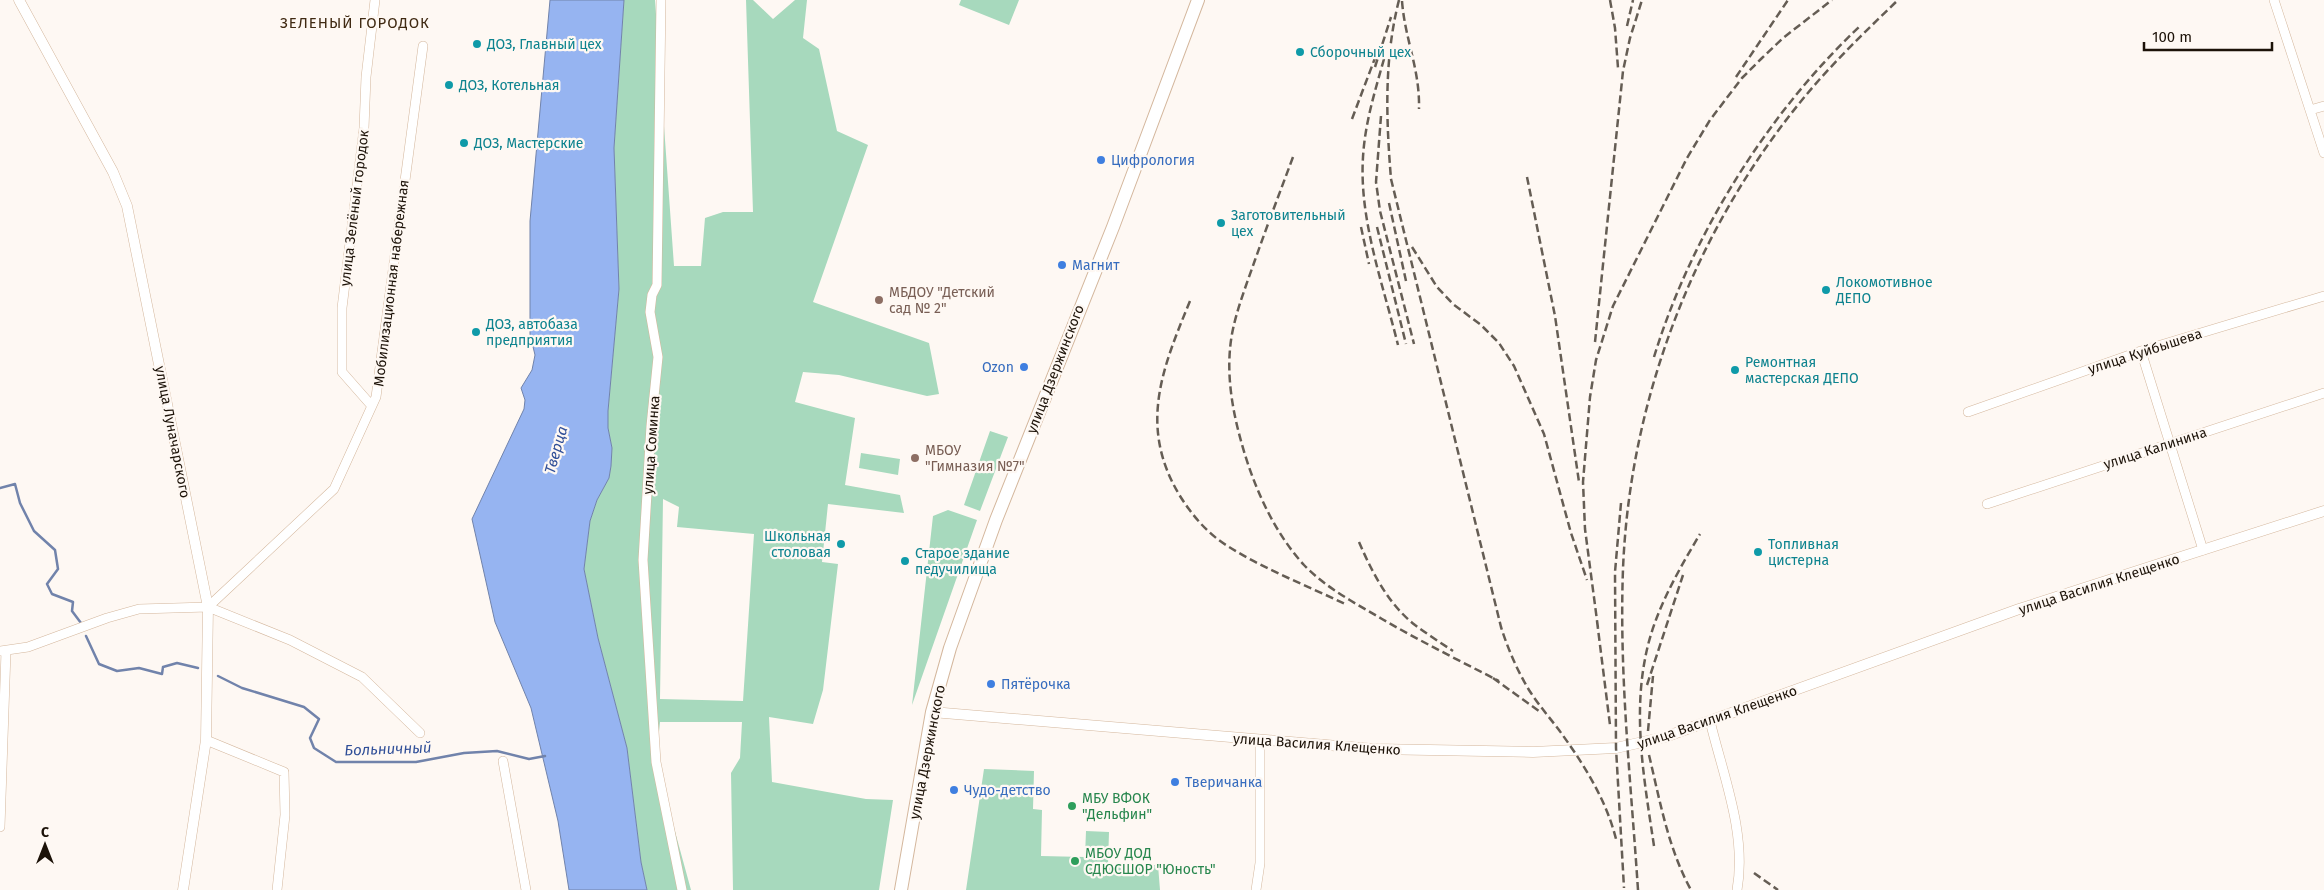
<svg xmlns="http://www.w3.org/2000/svg" width="2324" height="890" font-family="'Fira Sans',sans-serif">
<rect width="100%" height="100%" fill="#fef8f3"/>
<path fill="#a7d9bd" fill-rule="evenodd" d="M624,0H655L674,266H701L705,218L723,212H753L746,0H753L773,19L795,0H807L803,38L819,49L837,131L868,145L813,302L929,343L939,394L927,396L839,375L803,372L795,402L855,418L845,485L900,495L904,513L828,504L822,562L838,564L823,690L813,724L769,717L772,782L866,799L893,800L879,890H733L731,773L740,758L742,722H660L656,762L691,890H647L641,862L627,748L598,638L584,569L590,521L597,500L609,478L611,466L612,448L608,428V411L619,289L614,148ZM663,499L679,507L677,527L754,534L743,701L660,699Z
M961,0H1019L1009,25L959,5Z
M990,431L1008,437L980,511L964,505Z
M861,453L900,459L898,475L859,468Z
M948,510L977,520L912,705L933,516Z
M984,769L1034,771L1033,809L1042,810L1041,856L1085,857L1086,831L1109,832L1108,865H1158L1160,890H966Z"/>
<path fill="#96b4f1" stroke="#7183ab" d="M550,0H624L614,148L619,289L608,411V428L612,448L611,466L609,478L597,500L590,521L584,569L598,638L627,748L641,862L647,890H569L558,821L531,708L495,622L472,519L524,409L525,400L521,388L532,370L535,355L530,334V221Z"/>
<g fill="none" stroke-linecap="round" stroke-linejoin="round">
<path stroke="#7183ab" stroke-width="2.5" d="M0,488L15,484L20,503L34,531L55,550L58,569L47,584L52,594L73,602L72,611L81,623
M86,636L99,664L117,671L139,668L162,674L163,667L177,663L198,668
M218,676L242,688L304,707L319,719L310,738L314,748L336,762H416L464,753L497,751L529,759L545,756"/>
<g stroke="#d4b79d" stroke-width="10">
<path id="minor" d="M661,0L657,285L652,295L650,312L658,357L651,426L643,560L656,762L682,890
M2274,0L2324,153
M2310,110L2324,106
M2141,351L2203,550
M371,405L342,372V308L364,128L366,77L375,0
M1968,412L2141,351L2324,296
M1987,504L2324,393
M208,607L334,489L376,397L423,46
M0,651L28,647L107,618L139,609L208,607L290,640L362,677L420,733
M1710,721C1723,775 1747,834 1737,890
M206,740L284,772L285,815L277,890
M503,761L526,890
M0,827L6,651
M1256,890L1260,863V740"/>
</g>
<g stroke="#d4b79d" stroke-width="11">
<path id="tertiary" d="M19,0L113,172L127,206L208,607L206,740L183,890
M932,712L1374,749L1533,752L1616,748L1665,737L2019,609L2324,511"/>
</g>
<g stroke="#d4b79d" stroke-width="14">
<path id="secondary" d="M901,890L932,712L950,648L996,520L1113,227L1198,0"/>
</g>
<use href="#minor" stroke="#fff" stroke-width="9"/>
<use href="#tertiary" stroke="#fff" stroke-width="10"/>
<use href="#secondary" stroke="#fff" stroke-width="12"/>
<path stroke="#655d54" stroke-width="2.5" stroke-dasharray="8 4" stroke-linecap="butt" d="M1399,0C1384,59 1386,118 1391,179L1501,627C1508,649 1517,670 1529,690C1538,704 1549,717 1559,730C1583,763 1606,799 1616,839
M1610,0L1615,28L1618,68
M1402,1C1405,40 1420,69 1419,109
M1627,26L1633,0
M1384,59C1375,91 1365,123 1363,157C1359,220 1383,284 1398,345
M1375,67L1391,17
M1736,77L1788,0
M1381,116L1376,182L1380,211L1414,344
M1352,119L1375,58
M1293,157C1280,192 1267,226 1255,260C1247,283 1238,306 1233,329C1225,366 1231,405 1241,441C1253,485 1273,531 1304,565C1326,588 1355,603 1382,619C1420,641 1460,661 1499,681
M1527,177L1555,316L1579,482
M1389,203L1406,281
M1361,227L1369,264
M1377,227L1406,344
M1412,247L1437,287L1453,304L1481,325L1499,343L1514,366L1544,434L1571,533L1587,580
M1190,301C1162,369 1138,427 1180,496C1192,515 1207,533 1226,545C1263,569 1306,585 1345,604
M1595,342L1623,71L1630,38L1642,0
M1654,357C1691,236 1767,114 1859,27
M1621,503L1615,572L1616,748L1624,888
M1359,542C1372,572 1388,604 1415,625C1427,634 1441,643 1453,651
M1597,621L1610,725
M1598,628L1585,529L1583,482L1590,397L1596,360L1613,306L1687,158L1710,120L1742,78L1762,58L1783,38L1832,0
M1493,678L1539,711
M1647,685L1683,575
M1648,731L1653,676
M1649,755C1660,801 1668,848 1691,890
M1654,846C1645,785 1633,721 1645,659C1653,614 1677,573 1700,534
M1754,873L1778,890
M1638,890C1631,783 1619,675 1623,569C1630,391 1701,214 1819,80C1844,52 1871,26 1898,0"/>
</g>
<g fill="#0f9aa8" stroke="#fef8f3" stroke-width="2">
<circle cx="477" cy="44" r="5"/>
<circle cx="1300" cy="52" r="5"/>
<circle cx="449" cy="85" r="5"/>
<circle cx="464" cy="143" r="5"/>
<circle cx="1221" cy="223" r="5"/>
<circle cx="1826" cy="290" r="5"/>
<circle cx="476" cy="332" r="5"/>
<circle cx="1735" cy="370" r="5"/>
<circle cx="841" cy="544" r="5"/>
<circle cx="1758" cy="552" r="5"/>
<circle cx="905" cy="561" r="5"/>
</g>
<g fill="#3f7fe0" stroke="#fef8f3" stroke-width="2">
<circle cx="1101" cy="160" r="5"/>
<circle cx="1062" cy="265" r="5"/>
<circle cx="1024" cy="367" r="5"/>
<circle cx="991" cy="684" r="5"/>
<circle cx="1175" cy="782" r="5"/>
<circle cx="954" cy="790" r="5"/>
</g>
<g fill="#8d6e63" stroke="#fef8f3" stroke-width="2">
<circle cx="879" cy="300" r="5"/>
<circle cx="915" cy="458" r="5"/>
</g>
<g fill="#2e9e5b" stroke="#fef8f3" stroke-width="2">
<circle cx="1072" cy="806" r="5"/>
<circle cx="1075" cy="861" r="5"/>
</g>
<g text-anchor="middle" stroke-width="4.5" stroke-linejoin="round" paint-order="stroke">
<g font-size="14" fill="#0d838f" stroke="#fef8f3" text-anchor="start">
<text x="487" y="49">ДОЗ, Главный цех</text>
<text x="1310" y="57">Сборочный цех</text>
<text x="459" y="90">ДОЗ, Котельная</text>
<text x="474" y="148">ДОЗ, Мастерские</text>
<text x="1231" y="220">Заготовительный<tspan x="1231" dy="16">цех</tspan></text>
<text x="1836" y="287">Локомотивное<tspan x="1836" dy="16">ДЕПО</tspan></text>
<text x="486" y="329">ДОЗ, автобаза<tspan x="486" dy="16">предприятия</tspan></text>
<text x="1745" y="367">Ремонтная<tspan x="1745" dy="16">мастерская ДЕПО</tspan></text>
<text x="831" y="541" text-anchor="end">Школьная<tspan x="831" dy="16">столовая</tspan></text>
<text x="1768" y="549">Топливная<tspan x="1768" dy="16">цистерна</tspan></text>
<text x="915" y="558">Старое здание<tspan x="915" dy="16">педучилища</tspan></text>
</g>
<g font-size="14" fill="#366cbe" stroke="#fef8f3" text-anchor="start">
<text x="1111" y="165">Цифрология</text>
<text x="1072" y="270">Магнит</text>
<text x="1014" y="372" text-anchor="end">Ozon</text>
<text x="1001" y="689">Пятёрочка</text>
<text x="1185" y="787">Тверичанка</text>
<text x="964" y="795">Чудо-детство</text>
</g>
<g font-size="14" fill="#1c1208" stroke="#fef8f3">
<text transform="translate(354 208) rotate(-83)" y="5">улица Зелёный городок</text>
<text transform="translate(391 283) rotate(-83)" y="5">Мобилизационная набережная</text>
<text transform="translate(2145 351) rotate(-18)" y="5">улица Куйбышева</text>
<text transform="translate(1055 369) rotate(-69)" y="5">улица Дзержинского</text>
<text transform="translate(173 432) rotate(79)" y="5">улица Луначарского</text>
<text transform="translate(651 445) rotate(-86)" y="5">улица Соминка</text>
<text transform="translate(2155 448) rotate(-18)" y="5">улица Калинина</text>
<text transform="translate(2099 584) rotate(-18)" y="5">улица Василия Клещенко</text>
<text transform="translate(1717 717) rotate(-19)" y="5">улица Василия Клещенко</text>
<text transform="translate(1317 744) rotate(4)" y="5">улица Василия Клещенко</text>
<text transform="translate(927 752) rotate(-79)" y="5">улица Дзержинского</text>
</g>
<g font-size="14" fill="#785e54" stroke="#fef8f3" text-anchor="start">
<text x="889" y="297">МБДОУ "Детский<tspan x="889" dy="16">сад № 2"</tspan></text>
<text x="925" y="455">МБОУ<tspan x="925" dy="16">"Гимназия №7"</tspan></text>
</g>
<g font-size="14" fill="#27864d" stroke="#fef8f3" text-anchor="start">
<text x="1082" y="803">МБУ ВФОК<tspan x="1082" dy="16">"Дельфин"</tspan></text>
<text x="1085" y="858">МБОУ ДОД<tspan x="1085" dy="16">СДЮСШОР "Юность"</tspan></text>
</g>
<g font-size="15" letter-spacing="1" fill="#402a13" stroke="#fef8f3">
<text x="355" y="28">ЗЕЛЕНЫЙ ГОРОДОК</text>
</g>
<g font-size="15" font-style="italic" fill="#304f98" stroke="#fef8f3">
<text transform="translate(556 450) rotate(-74)" y="5">Тверца</text>
<text transform="translate(388 749) rotate(-2)" y="5">Больничный</text>
</g>
</g>
<g transform="translate(45 845)" stroke="#fef8f3" stroke-width="4" paint-order="stroke">
<path d="M0-4L9 19L0 12L-9 19Z" fill="#1c1208"/>
<text y="-8" font-size="14" font-weight="bold" text-anchor="middle" fill="#1c1208">С</text>
</g>
<path d="M2144 42v8h128v-8" fill="none" stroke="#1c1208" stroke-width="2.5"/>
<text x="2152" y="42" font-size="15" fill="#1c1208" stroke="#fef8f3" stroke-width="4" paint-order="stroke">100 m</text>
</svg>
